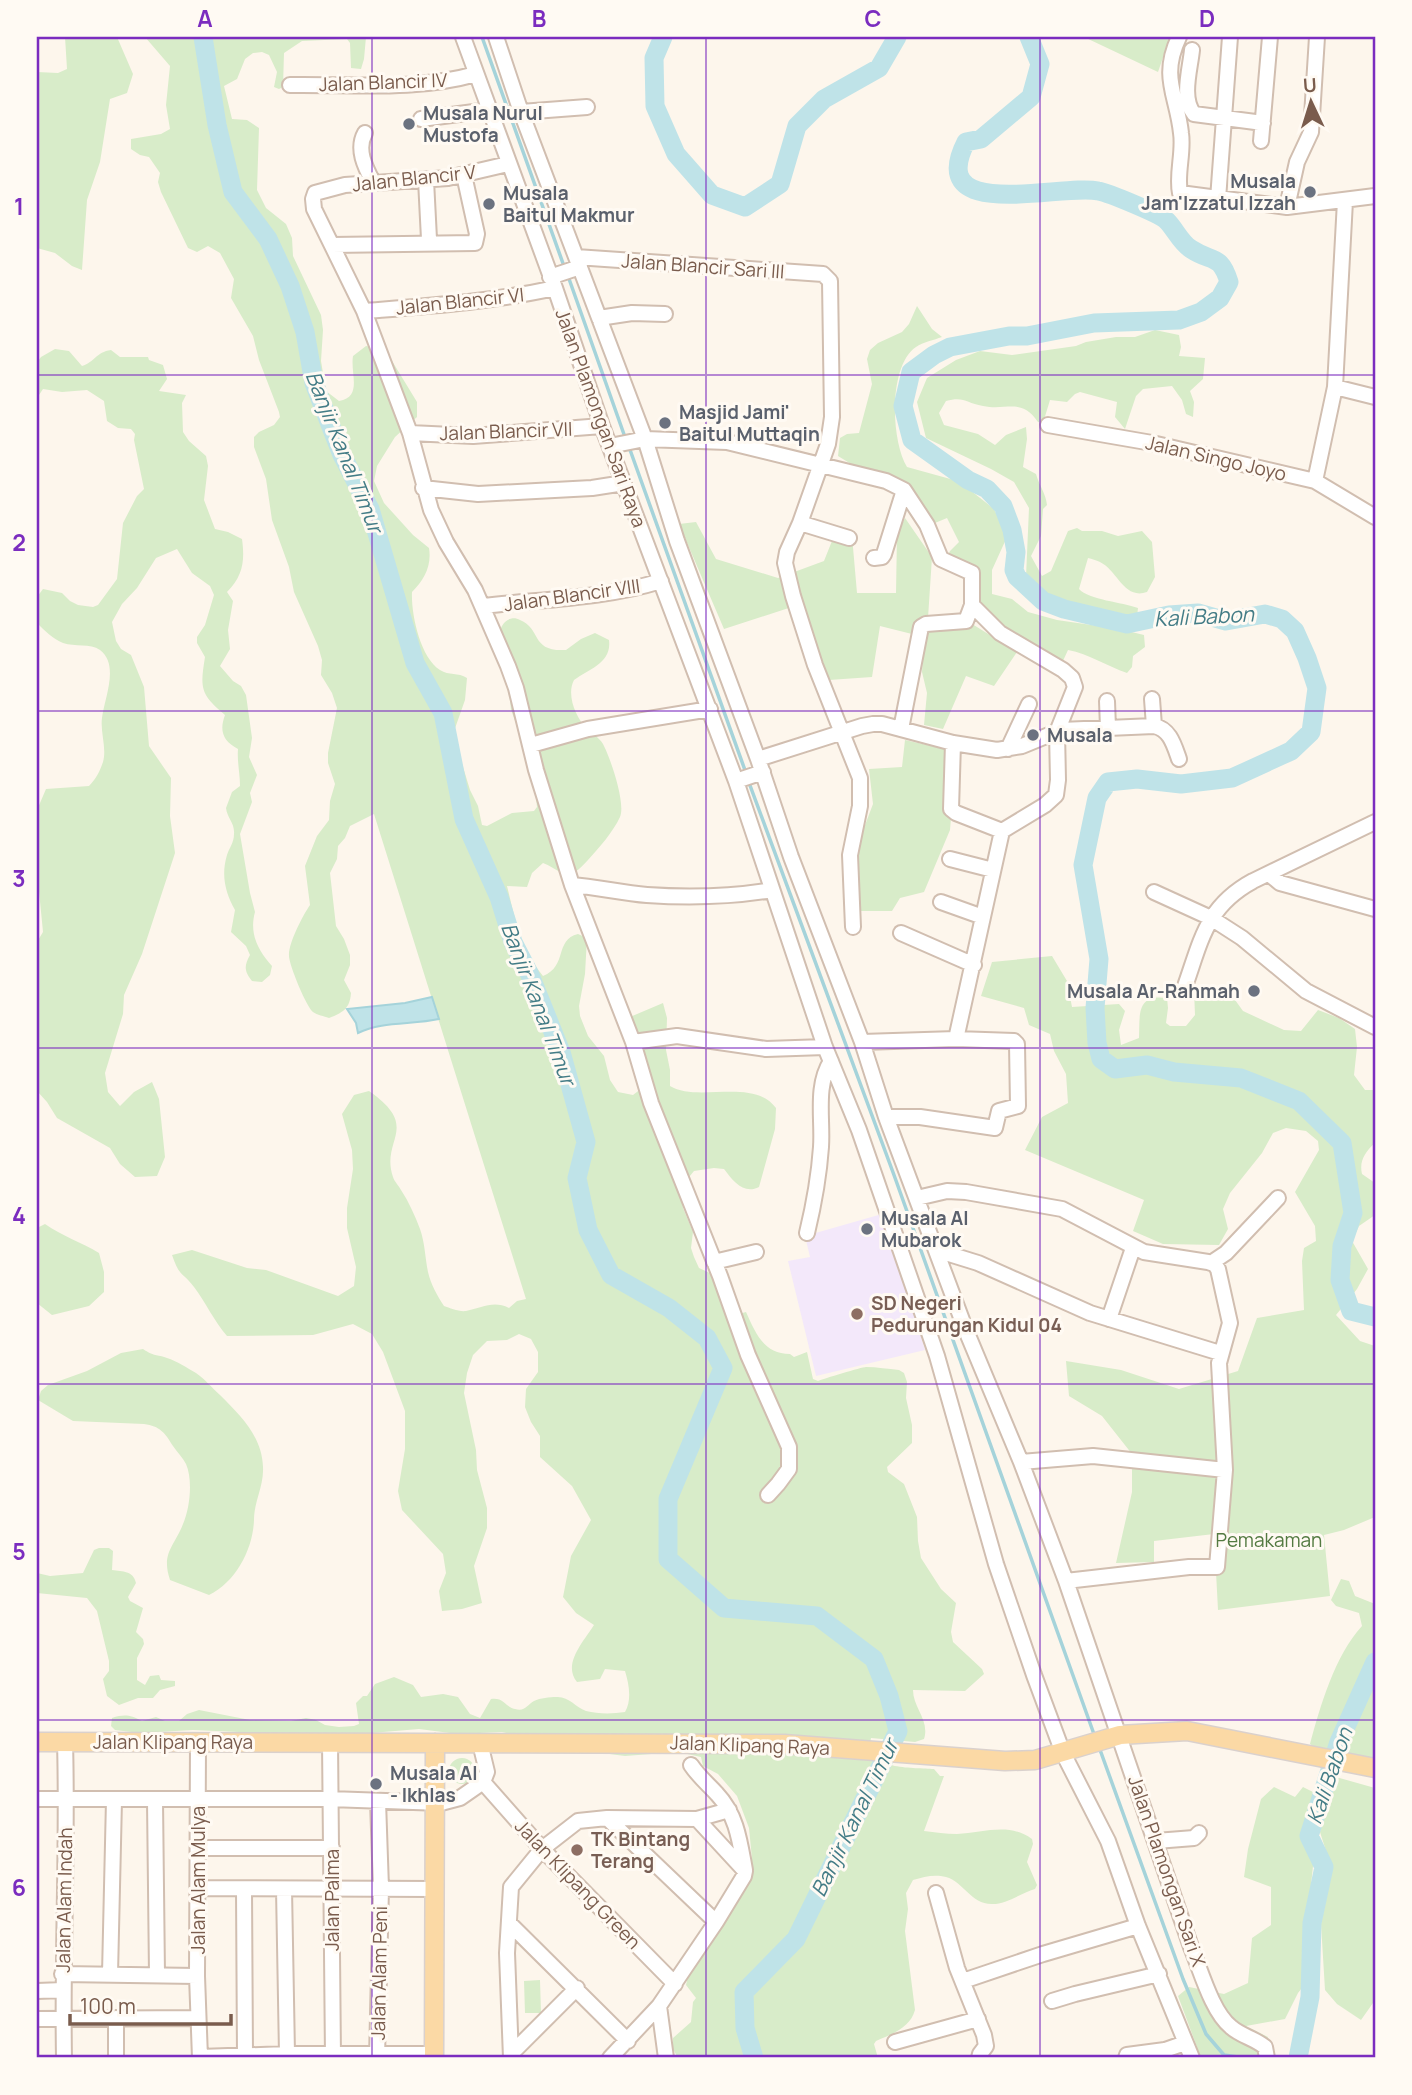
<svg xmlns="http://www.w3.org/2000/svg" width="1412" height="2095" font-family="Manrope,sans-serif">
<rect width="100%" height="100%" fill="#fdf6ec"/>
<path fill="#f3e8fa" d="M882,1214L925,1350L816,1376L788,1261L810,1257L805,1236Z"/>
<path fill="#d8ecc9" d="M65,37H117L133,74L127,93L110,99L100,162L87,200L82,270L72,266L55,253L37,248V72L58,73L67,69Z
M145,37H366L364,59L361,69L351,68L350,43L347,39L302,41L284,53L283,87L279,89L274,87L277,72L269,55L262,52L253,53L245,59L237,79L224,86L232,119L247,120L259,128L257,190L266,208L286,224L292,238L293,256L321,315L323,330L321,361L326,391L339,401C363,397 350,373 353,356L366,346L376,348L389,356L417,402V417L395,437L377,466L374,481L384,503L413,535L429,548C432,566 424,580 412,592C411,614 420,657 440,670C449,676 458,672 467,678L465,700L453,734L470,790L478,806L482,825L487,826L512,813L534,811L537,807L533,768L511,710L510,700C506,679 489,639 505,622C509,618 515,617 520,620C542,629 530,652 566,650L581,639L595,633L609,640C612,663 589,669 574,680C566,695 576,718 587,729C592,734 599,737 603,744C610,757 626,803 620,817C613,832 599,848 588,860C565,885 567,873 543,863L532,873L527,887L507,886C516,922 519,946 543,976C568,966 554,940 578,934L587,938L585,974L579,1006L580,1016L588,1036L604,1056L610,1080L618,1092L633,1095L642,1088L630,1017L663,1003L667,1018L666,1050L670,1070V1086C698,1103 753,1077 776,1108L775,1129L759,1187C744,1195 733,1181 724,1169L714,1168L694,1171L680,1188L683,1208L693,1232L691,1248L694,1257L699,1268L712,1274L732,1316L746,1312C756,1334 764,1354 790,1354L794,1357L807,1352L813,1379L818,1381C823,1379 862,1367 866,1367C877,1367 888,1369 899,1370L904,1373L907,1382L906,1398L912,1425V1443L887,1467L888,1472L904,1484L917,1517L918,1541L921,1558L941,1589L956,1603L951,1632L953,1642L982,1669L984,1674L965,1691L913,1690C913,1708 930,1720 924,1739L915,1742L871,1738C863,1771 913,1767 934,1769L940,1776H944L924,1831C935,1832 946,1834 957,1834C983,1833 1009,1822 1032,1839L1033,1844L1027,1862L1037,1885L1035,1889C1022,1893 1006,1904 993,1904C971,1905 964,1882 946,1877C934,1874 924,1877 913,1880L906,1893L908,1909L905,1931L915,2010C910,2028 892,2034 876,2041L874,2044L878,2058H678L673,2049V2038L691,2022L693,2002L696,1998L686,1985L688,1976L732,1908L752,1859L749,1828L737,1796L718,1774L703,1766L701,1757L678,1752L625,1756L594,1752L502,1732L458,1734L419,1729L335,1736L193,1730L140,1733L115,1730L111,1726L112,1718C125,1714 130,1715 142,1721L156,1717L165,1721H179L187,1714L199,1710L250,1720L291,1721L306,1718L316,1720L325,1725L339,1727L354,1726L359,1724L356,1703L363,1696H367L375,1684L394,1677L413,1685L421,1697L443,1694L458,1697L470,1714L480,1718L491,1699C504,1697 505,1707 515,1709C525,1712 527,1705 534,1701C540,1698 550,1697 556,1697C569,1696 575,1707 586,1711C598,1714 612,1714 625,1712C632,1700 629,1684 625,1671L605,1669L600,1679L577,1682C562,1664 584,1641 594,1625L576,1613L563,1597L571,1556L591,1520L572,1486L540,1457V1436L531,1422L525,1407L526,1389L538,1372V1352L531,1339L519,1334L507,1340L487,1341L473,1355L467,1373L464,1393L476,1450L477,1470L487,1508V1528L474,1566L482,1603L462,1609L442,1611L439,1591L446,1573L443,1554L402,1510L398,1491L405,1449V1411L383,1352L372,1334L353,1324L313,1335L227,1336C214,1321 206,1303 194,1287C182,1271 180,1278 172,1255L192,1250L247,1268L266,1270L338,1296L354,1286L356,1267L347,1228V1208L353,1169L352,1150L342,1114L354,1095L369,1091C422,1128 380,1139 393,1177C394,1181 399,1186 401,1190C409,1202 415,1216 420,1229C425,1243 425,1258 428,1272C431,1285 437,1295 444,1306C450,1308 459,1312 466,1311C482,1308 493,1300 509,1308L517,1301L526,1299L374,814L350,826L345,838L338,846L337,859L330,873L336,926L344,939L350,955V965L344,980L351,993C350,1009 342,1013 329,1018C324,1016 317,1015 313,1012C307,1008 289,965 289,956C288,944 303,915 310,905L305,866L317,836L329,820L330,801L335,784L328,763V753L337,708L332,693L321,675L322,660L318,646L294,592L289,567L272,520L266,479L254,447V437L259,432L274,425L280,417L279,412L259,360L253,336L231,298L234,279L220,253L208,246L197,252L188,248L161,192L158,182L160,173L149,157L140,155L131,149V139L161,134L170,129L166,105L170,66Z
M1084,37H1170L1158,72Z
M917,306L932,329L942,337C934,340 923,342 916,347C888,366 891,441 907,467L954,480L970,490L994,509L1007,537L992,570V594L1012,599L1028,612L1057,620L1119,629L1144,635L1145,647L1133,656L1132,667L1127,673C1107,666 1089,654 1068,650L1062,663C1034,648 988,633 978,599C975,591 977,580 977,571L947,557L950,551L959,542L947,518L923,528L900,484L886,473L856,467L838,456L840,438L847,434L859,433L872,384L867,359L870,350L878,343L902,332L909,324Z
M1155,330L1179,335L1181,347L1179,356L1205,358L1203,379L1190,391L1194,402L1193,417L1186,414L1182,400L1172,386L1143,389L1136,396L1125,429L1115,417L1117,402L1080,392L1075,394L1067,402L1050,400L1043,423L1038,422C1021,397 1007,411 983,406C966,403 964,396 946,401L939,413L944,425L978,434L995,445L1006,435L1026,427L1027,439L1023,467L1036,474C1039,485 1046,494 1047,505L1043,509L1041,536L1031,556L1042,576L1051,571L1068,531L1077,528L1082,531H1102L1118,536L1142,531L1152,542L1155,577L1147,592C1124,600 1118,571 1100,562C1096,560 1092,559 1088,558L1079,589C1089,600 1122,602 1138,608L1137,617L1038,595L1026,577L1029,508L1014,482L991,469L926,438L917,402L927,378L956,360L980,351L1012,355L1076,346L1086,342L1116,337H1135Z
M55,349L69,351L82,366C95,362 96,352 111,350L120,357H148L149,360L163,365L167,379L159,391L186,395L182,403L183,432L189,441L206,456L208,466L204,500L215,529L228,532L242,539C245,561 243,576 227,592L233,601L228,630L230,649L220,666L233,681L241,686L246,695L252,738L249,757L257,775L250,793L252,802L240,834L250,893L255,912C249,933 258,951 272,966L270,975L262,982L252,981C244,971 244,966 250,955L246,946L231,932L235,910C225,892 221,875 227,855C229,848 234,843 234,834C235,823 227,818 226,808L232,792L240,786C240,773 237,762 238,749C223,741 219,731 225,715C200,694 200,688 205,657L197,643V637L205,625L214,595L210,586L192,573L177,549L156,558L137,588L122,604L112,622L116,641L121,649L131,655L144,687L149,746L171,778L170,816L175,853L142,954L124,995L123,1014L105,1073L108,1092L120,1106L134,1092L152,1082L159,1099L165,1157L157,1176L135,1177L120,1164L110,1148L57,1118L47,1102L37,1091V942L43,932L37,871V810L46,789L89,786C96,779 100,771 103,762C107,748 100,732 102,718C104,699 120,665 100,650C90,643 75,647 63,643C53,639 45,631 37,623V597L43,589L62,593L70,601L78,605L93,607L98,605L117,579L123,523L137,496L144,489L134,440L135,434L131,429L118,428L107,421L104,401L87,390L62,392L43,389L37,398L38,361L41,357Z
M905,518L932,557L928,618L969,622L1017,652L994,686L966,676L943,729L924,725L927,693L922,672L924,637L880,626L872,677L829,680L801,604L724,629L679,524L696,522L716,559L778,578L824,561L834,536H852L857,593H896L897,534Z
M905,740L949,750L953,794L950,830L924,892L900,898L892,911H857L856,849L873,804L869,769L902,767Z
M1052,956L1067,981L1072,1007L1119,1004L1125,1011L1119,1030L1121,1045L1139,1038C1140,1014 1136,994 1167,998L1168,1008L1166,1023L1170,1026H1186L1195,1015L1194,990L1225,986L1243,1011L1284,1030L1301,1031L1318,1010L1339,1018L1355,1029L1357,1047L1354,1075L1365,1090H1375V1143C1365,1152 1359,1161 1362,1174L1375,1183V1215L1359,1226L1352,1241L1368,1269L1357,1289L1336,1315L1360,1341L1375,1346V1517L1344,1530L1324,1535L1330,1596L1218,1610L1214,1534L1154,1541V1562L1116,1563L1132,1492V1454L1102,1416L1069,1396L1066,1361L1121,1370L1179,1389L1238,1371L1257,1318L1304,1310L1302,1261L1304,1248L1316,1241L1315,1226L1295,1192L1319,1150L1318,1141L1306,1131L1286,1128L1273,1133L1262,1153L1230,1193L1223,1209L1228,1229L1219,1245L1163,1244L1133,1231L1144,1200L1025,1150L1042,1117L1068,1103L1066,1074L1054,1051L1050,1034L1029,1025L1024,1008L981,996L992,962Z
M45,1224C62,1236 81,1242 99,1253L104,1272V1292L89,1306L52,1315L37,1303V1228Z
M143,1349C155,1357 156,1354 167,1358C177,1361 187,1368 196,1373C205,1379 212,1388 220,1395C240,1415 262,1436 263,1467C264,1486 254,1501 254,1520C253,1549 236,1582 209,1595L170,1580C161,1553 174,1547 183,1524C190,1508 193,1480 186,1464C183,1458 177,1452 173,1446C165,1433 160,1426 144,1424L73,1421L38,1400L41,1391L48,1385L87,1371L121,1353Z
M99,1548H109L113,1551L112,1570C123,1572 133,1570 136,1583L128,1597L130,1601L143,1608L136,1632L143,1639L144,1644L137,1658V1680L145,1685L150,1676L159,1675L161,1680L175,1681V1686L160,1690L153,1698H138L119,1705L107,1696L103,1679L109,1671V1661L97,1611L87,1598L37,1593V1573L50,1576L83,1573L94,1550Z
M1341,1579L1349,1581L1355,1596L1375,1604V1758L1316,1748L1310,1744C1320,1707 1335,1655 1362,1626L1359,1613L1336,1606L1331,1600Z
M449 1771a13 13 0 1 1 26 0a13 13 0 1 1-26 0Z
M1336,1777L1375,1788V1993L1373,2003L1361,2020L1337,2004L1325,1990L1321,1924L1332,1870L1320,1832Z
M1274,1787L1295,1797L1303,1787L1317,1794L1303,1837L1314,1857L1307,1922L1309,1979L1298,1993L1285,2019L1246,2026L1268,2037L1262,2058H1198L1197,2047L1178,1996L1189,1987L1224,1994L1248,1983L1252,1938L1271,1925V1887L1244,1877L1248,1849L1261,1799Z
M540,1980L541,2013H525L524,1981Z"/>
<path fill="#bfe3e8" stroke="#a5d3da" stroke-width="2" d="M432,997L439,1019C412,1025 382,1021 358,1033L356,1023L347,1009L405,1003Z"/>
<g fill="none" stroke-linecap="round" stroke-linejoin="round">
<path stroke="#a5d3da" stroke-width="3.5" d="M482,37L565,269
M568,276L626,440
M629,447L746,773
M748,780L894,1175L1095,1737
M1099,1747L1183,1979L1206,2034L1224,2055L1245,2058"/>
<path stroke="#bfe3e8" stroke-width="19" d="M203,37L217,125L233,192L268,239L290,286L305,332L314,383L342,455L370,509L415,663L443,713L464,819L499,897L513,942L530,975L561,1052L586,1142L577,1178L588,1230L611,1275L669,1308L707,1338L723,1368L668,1499V1559L724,1608L817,1616L874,1659L889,1696L898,1731L796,1939L744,1992L745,2028L754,2058
M663,37L654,58L655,106L676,154L712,195L745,207L780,184L797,126L824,99L879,68L897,37
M1029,37L1040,64L1031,97L981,139L966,142C924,224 1062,183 1098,191C1109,193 1160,214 1167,221C1175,229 1181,243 1191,249C1212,263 1220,253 1229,282L1220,298L1201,312L1179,320L1094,323L1027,336H1009L950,347L934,355L911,372L903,406L912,440L968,480L987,489L1003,506L1012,530L1016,552L1014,570L1017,577L1043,601L1064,609L1127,624L1169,615L1198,613L1226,621L1265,614L1282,619L1295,631L1307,658L1317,688L1311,732L1291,751L1232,778L1181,784L1137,779L1108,782L1097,798L1083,865L1099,959L1095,1008L1097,1043L1101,1059L1115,1069L1147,1065L1174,1072L1241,1078L1299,1101L1342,1143L1353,1213L1342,1246L1340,1280L1351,1311L1375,1317
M1298,2058L1310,1997L1312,1923L1324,1867L1309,1836L1339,1742L1375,1662"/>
<g stroke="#d1beb0" stroke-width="18">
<path id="minor" d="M463,37L555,288L602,426L736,781L825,1047L859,1130L937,1356L996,1564L1034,1675L1063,1753L1108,1841L1138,1926L1192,2058
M496,37L521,112L645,439L677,541L758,759L791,857L862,1042L886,1117L965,1328L1021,1462L1066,1581L1191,1947C1201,1971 1212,2012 1231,2027C1241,2036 1254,2038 1265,2047L1267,2058
M1179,37C1160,77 1177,95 1181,133C1184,153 1176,174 1180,193L1287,207L1375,196
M1192,50C1190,70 1181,98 1194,114L1263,123
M290,85C352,84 416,91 476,74
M521,112L587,107
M421,119L489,110
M365,133C356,149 365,167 373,182
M1261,141L1270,37
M508,164L448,178L345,185L315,193L313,199L314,209L364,311L410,433L431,510L446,542L475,590L508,666L516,688L536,770L572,885
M426,180L429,239L427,242
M1218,199L1230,37
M1287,207L1297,162L1311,132L1317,37
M332,245L475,243L477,234L464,175
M576,257L823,274L830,281L832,417L828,444L800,523L787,552L785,563L793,596L815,665L860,778V806L850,855L853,927
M550,277L580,267
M364,311C428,306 492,302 555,288
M599,318L632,313L665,314
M1335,387L1375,397
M1048,425L1152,443L1315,481L1375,517
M410,433L473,436L602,426
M610,446L645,439L727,442L886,481L904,490L927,525L941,559L972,573V605L1000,633L1063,670L1072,678L1075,687L1057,732L1058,780L1056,795L1045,805L1002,831L956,1039
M1315,481L1335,387L1345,201
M423,488L478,494L592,488L624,483
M800,523L849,538
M874,558L882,557L884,554L904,490
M483,606C543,599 603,599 661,581
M1152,699L1154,726
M1107,701L1108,728
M901,729L921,627L926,624L966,621L972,605
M953,743L951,809L956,813L1002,831
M531,745L588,729L710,709
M1008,749L1029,704
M758,759L862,726L873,724H882L953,743L997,750L1022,746L1061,730L1154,726C1170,729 1174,745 1179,759
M736,781L763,772
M950,859L993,870
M1269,874L1280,883L1375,909
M1154,892L1211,918L1242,938L1306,991L1375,1027
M941,902L983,917
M901,933L974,965
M1184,989C1201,942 1205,907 1253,881L1375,822
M633,1042L677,1036L766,1049L825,1047
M862,1042L956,1039L1014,1041L1017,1044L1018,1106L999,1111L995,1128L920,1117H886
M917,1198L947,1191L966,1192L1062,1209L1144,1252L1208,1262L1214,1264L1218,1269L1230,1323L1219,1363L1225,1470L1217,1567H1189L1066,1581
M807,1233C814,1204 819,1176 821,1147C823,1119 815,1086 831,1061
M936,1250L978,1263L1090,1313L1220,1353
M714,1262L756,1252
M1211,1263L1226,1253L1278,1198
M1109,1319L1133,1248
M1021,1462L1093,1456L1225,1470
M768,1495L778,1484L789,1469V1447L748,1355L720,1276L651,1103L633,1042L572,885C597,887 622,893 647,895C690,898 730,897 772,890
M330,1742L333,2058
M198,1743L197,1976L200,2058
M480,1743L487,1772L483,1782
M691,1765C699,1777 708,1784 717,1794C737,1815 740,1843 745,1870
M37,1799H330L441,1803L460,1798L483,1782L542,1849L675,1984
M155,1801L157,1975
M607,1818L716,1922
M697,1819L729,1810
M1156,1841L1194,1838L1199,1833
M198,1848H332
M198,1888L436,1889
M284,1889L287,2054
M244,1890L245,2056
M936,1893L957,1968L984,2035L986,2046L980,2054L979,2058
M509,1923L628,2041
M62,1974L197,1976
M110,1974L114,1800
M963,1981L1043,1954L1138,1926
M37,1991L63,1990
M1052,2001L1075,1994L1159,1974
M659,2006L666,2058
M116,2018V2058
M37,2019L198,2018
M895,2042L978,2019
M511,2054L577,1988
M200,2057L287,2054H434
M64,2058C62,1953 68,1847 65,1742
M377,2058L381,1888L378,1801
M511,2058L507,1953L511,1887L542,1849L578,1821L607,1818L697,1819L745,1871L744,1876L716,1922L659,2006L610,2058
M1126,2058L1127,2055L1165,2050L1185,2043"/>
</g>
<g stroke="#dad1cd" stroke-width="21">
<path id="major" d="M37,1742L784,1744L1005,1761L1035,1760L1120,1735L1187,1731L1375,1768
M434,2058L435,1743"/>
</g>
<use href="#minor" stroke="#fff" stroke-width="14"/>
<use href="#major" stroke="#fbd9a5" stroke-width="18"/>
</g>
<path fill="none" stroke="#7b2cbf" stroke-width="2" stroke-opacity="0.55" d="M372,37V2058M706,37V2058M1040,37V2058M37,375H1375M37,711H1375M37,1048H1375M37,1384H1375M37,1720H1375"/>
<g fill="#6b7280" stroke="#fffaf3" stroke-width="2.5">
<circle cx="409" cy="124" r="7"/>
<circle cx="1310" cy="192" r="7"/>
<circle cx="489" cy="204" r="7"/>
<circle cx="665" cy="423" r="7"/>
<circle cx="1033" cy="735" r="7"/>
<circle cx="1254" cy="991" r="7"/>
<circle cx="867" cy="1229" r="7"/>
<circle cx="376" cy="1784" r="7"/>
</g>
<g fill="#8d6e63" stroke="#fffaf3" stroke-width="2.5">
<circle cx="857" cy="1314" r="7"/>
<circle cx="577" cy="1850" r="7"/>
</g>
<g text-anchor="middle" stroke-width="6" stroke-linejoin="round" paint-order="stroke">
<g font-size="19" fill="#7a5c4d" stroke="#fffaf3">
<text transform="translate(383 82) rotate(-2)" y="7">Jalan Blancir IV</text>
<text transform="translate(414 178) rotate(-6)" y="7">Jalan Blancir V</text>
<text transform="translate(703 266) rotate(4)" y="7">Jalan Blancir Sari III</text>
<text transform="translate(460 301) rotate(-6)" y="7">Jalan Blancir VI</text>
<text transform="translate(601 418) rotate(70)" y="7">Jalan Plamongan Sari Raya</text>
<text transform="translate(506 431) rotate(-2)" y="7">Jalan Blancir VII</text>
<text transform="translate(1216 458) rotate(13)" y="7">Jalan Singo Joyo</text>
<text transform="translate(572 595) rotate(-8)" y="7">Jalan Blancir VIII</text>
<text x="173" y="1749">Jalan Klipang Raya</text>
<text transform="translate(750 1745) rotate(2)" y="7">Jalan Klipang Raya</text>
<text transform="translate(1167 1871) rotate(71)" y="7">Jalan Plamongan Sari X</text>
<text transform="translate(198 1880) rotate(-90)" y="7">Jalan Alam Mulya</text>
<text transform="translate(578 1884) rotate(46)" y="7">Jalan Klipang Green</text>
<text transform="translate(64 1900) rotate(-89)" y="7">Jalan Alam Indah</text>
<text transform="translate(332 1900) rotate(-90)" y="7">Jalan Palma</text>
<text transform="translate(379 1973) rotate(-89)" y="7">Jalan Alam Peni</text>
</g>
<g font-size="19" font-weight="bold" fill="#5b616d" stroke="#fffaf3" text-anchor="start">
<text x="423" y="120">Musala Nurul<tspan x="423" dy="22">Mustofa</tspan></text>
<text x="1296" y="188" text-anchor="end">Musala<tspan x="1296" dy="22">Jam'Izzatul Izzah</tspan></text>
<text x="503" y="200">Musala<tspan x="503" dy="22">Baitul Makmur</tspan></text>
<text x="679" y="419">Masjid Jami'<tspan x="679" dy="22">Baitul Muttaqin</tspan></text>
<text x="1047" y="742">Musala</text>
<text x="1240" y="998" text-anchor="end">Musala Ar-Rahmah</text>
<text x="881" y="1225">Musala Al<tspan x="881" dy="22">Mubarok</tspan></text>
<text x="390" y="1780">Musala Al<tspan x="390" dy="22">- Ikhlas</tspan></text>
</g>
<g font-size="19" font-weight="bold" fill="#785e54" stroke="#fffaf3" text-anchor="start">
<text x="871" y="1310">SD Negeri<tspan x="871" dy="22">Pedurungan Kidul 04</tspan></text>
<text x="591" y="1846">TK Bintang<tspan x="591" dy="22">Terang</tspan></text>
</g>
<g font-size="19" fill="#537a41" stroke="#fffaf3">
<text x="1269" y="1547">Pemakaman</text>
</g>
<g font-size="21" font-style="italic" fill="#437c86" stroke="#fffaf3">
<text transform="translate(344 452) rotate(68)" y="7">Banjir Kanal Timur</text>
<text transform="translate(1204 617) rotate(-3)" y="7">Kali Babon</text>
<text transform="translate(538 1004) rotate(69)" y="7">Banjir Kanal Timur</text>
<text transform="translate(1330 1776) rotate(-71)" y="7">Kali Babon</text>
<text transform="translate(855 1818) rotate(-64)" y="7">Banjir Kanal Timur</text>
</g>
</g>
<rect width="1412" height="2095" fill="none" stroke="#fffaf3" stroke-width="77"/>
<g transform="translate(1311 102) rotate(356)" stroke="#fffaf3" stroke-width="5" paint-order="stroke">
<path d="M0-5L12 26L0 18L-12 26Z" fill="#7a5c4d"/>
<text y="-10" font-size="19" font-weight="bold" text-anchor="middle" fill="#7a5c4d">U</text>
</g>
<path d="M70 2014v10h161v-10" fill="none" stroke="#7a5c4d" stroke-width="3.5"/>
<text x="80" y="2014" font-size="21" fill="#7a5c4d" stroke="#fffaf3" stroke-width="5" paint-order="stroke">100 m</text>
<rect x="38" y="38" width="1336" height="2018" fill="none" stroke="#7b2cbf" stroke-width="2.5"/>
<g font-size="23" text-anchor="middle" font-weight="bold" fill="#7b2cbf">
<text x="205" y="27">A</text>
<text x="539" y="27">B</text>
<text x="873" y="27">C</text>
<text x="1207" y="27">D</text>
<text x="19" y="215">1</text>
<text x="19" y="551">2</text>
<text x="19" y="887">3</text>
<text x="19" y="1224">4</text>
<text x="19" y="1560">5</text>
<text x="19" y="1896">6</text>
</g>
</svg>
